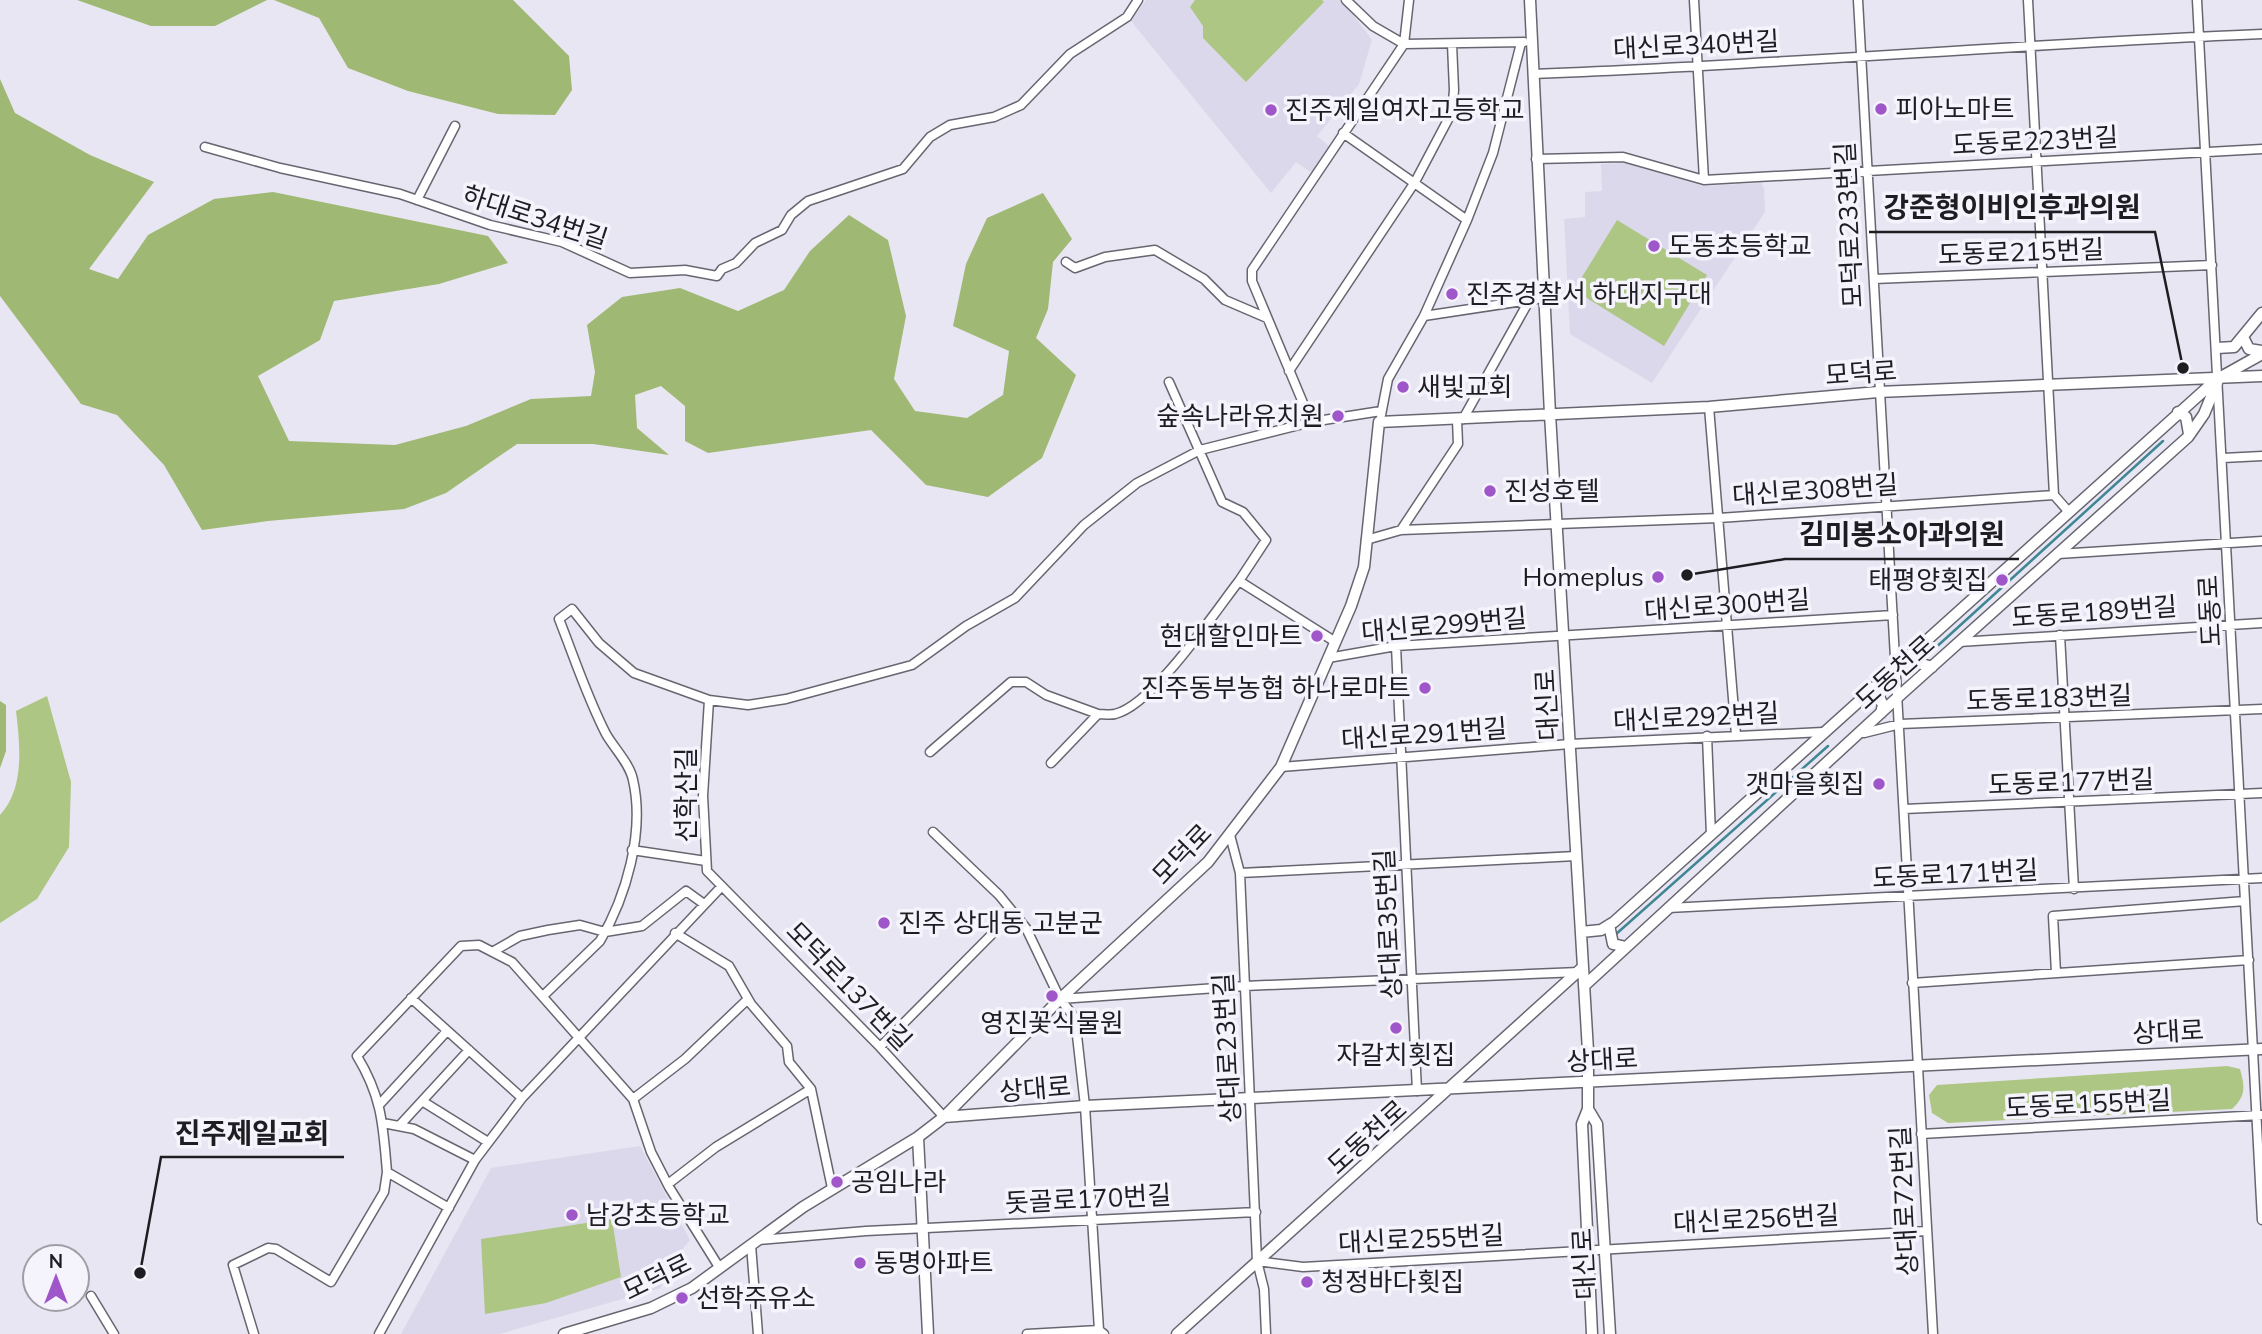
<svg xmlns="http://www.w3.org/2000/svg" width="2262" height="1334" font-family="Mulish,'Noto Sans KR',sans-serif">
<rect width="100%" height="100%" fill="#e8e6f2"/>
<path fill="#dbd8eb" d="M1146,0H1342L1372,40L1359,84L1317,136L1330,147L1316,176L1296,162L1271,193L1131,21Z
M1624,163L1704,186L1761,183L1764,188L1765,212L1652,383L1570,334L1564,219L1585,217V192L1602,191L1601,164Z
M640,1146L690,1240L666,1269L661,1288L499,1334H401L491,1168Z"/>
<path fill="#adc683" d="M1195,0H1322L1324,2L1246,82L1203,38V26L1190,7Z
M1617,220L1707,275L1664,346L1574,290Z
M47,696L71,782L69,847L37,899L0,923V815C25,788 20,745 16,711Z
M2227,1066L2240,1069C2245,1087 2246,1096 2232,1109L1948,1123L1932,1113L1929,1095L1937,1085Z
M612,1219L621,1277L546,1303L485,1314L481,1239Z"/>
<path fill="#9fb873" d="M77,0H267L215,26H151Z
M274,0H513L569,56L572,90L555,115L498,114L408,91L348,68L319,18Z
M0,79L15,113L90,155L154,182L89,269L118,279L148,235L214,199L273,192L488,236L508,263L439,284L334,301L320,340L258,376L289,441L395,445L466,426L531,399L591,396L595,372L587,325L622,297L680,288L738,311L784,290L810,251L849,215L888,240L906,316L894,379L915,411L967,418L1003,395L1009,351L953,326L966,264L987,218L1043,193L1072,239L1053,262L1048,309L1036,338L1076,375L1042,458L988,497L926,485L871,430L708,453L685,441V406L661,386L635,395L637,428L669,455L593,444H517L446,493L404,509L268,521L202,530L164,465L117,415L81,404L0,296Z
M0,701L6,705V751L0,768Z"/>
<g fill="none" stroke-linecap="round" stroke-linejoin="round">
<path stroke="#408695" stroke-width="2.5" d="M1922,660L2163,441
M1615,935L1828,746"/>
<g stroke="#676670" stroke-width="11">
<path id="minor" d="M1346,0L1373,26L1404,44
M1694,0L1704,180
M1858,0L1933,1334
M2028,0L2054,495
M2197,0L2262,1220
M1404,44L1524,42
M1533,74C1776,65 2019,44 2262,34
M1343,133L1467,220
M205,147L280,168L400,194L490,225L562,242L630,273L685,270L717,276L722,269L736,263L755,243L782,230L791,215L808,201L903,169L930,137L950,125L994,117L1021,105L1070,54L1127,17L1138,0
M1536,159L1623,157L1704,180L2262,149
M417,200L455,126
M1066,262L1075,268L1105,257L1155,250L1204,279L1225,300L1267,318
M1874,279L2212,265
M1424,316L1543,298
M1289,371L1415,182L1452,112L1454,90L1452,44
M1169,382L1222,502L1243,512L1266,540L1239,581L1334,641
M1709,407L1736,735
M1381,415L1388,379L1424,316L1467,220L1493,153L1521,43
M1463,419L1530,299
M1311,422L1252,281V270L1404,44L1409,0
M2223,458L2262,456
M1401,530L1458,444L1457,420
M1366,540L1401,530L1719,518L2054,495L2068,511
M2058,554L2262,541
M2060,635L2074,889
M1959,642L2262,623
M1396,646L1417,1091
M1328,658L1396,646L1893,615
M1864,733L1900,724L2262,709
M1707,736L1711,835
M930,752L1011,682H1026L1046,695L1098,714
M1051,763L1098,714C1103,714 1110,715 1115,714C1153,705 1214,613 1239,581
M1281,767L1570,744L1823,732
M1904,809L2262,793
M933,832L999,895L1026,928L1060,999L1075,1018L1085,1106L1099,1330L1104,1334
M1230,835L1240,873L1257,1261L1264,1289L1266,1334
M632,850L706,861
M1240,873L1576,856
M1668,908L2262,878
M675,933L729,966L751,1004L787,1046L789,1062L811,1089L832,1188
M494,951L520,936L548,930L580,925L605,932L642,926L686,891L704,904
M2056,973L2053,916L2245,901
M1912,983L2249,960
M543,996L600,941C626,897 645,832 633,780C630,764 614,748 606,734C587,697 574,657 559,619L572,609L599,643L634,673L709,700
M411,998L522,1098
M1060,999L1245,986L1579,972
M880,1047L1013,913
M633,1099L685,1059L748,999
M422,1101L488,1142
M379,1105L447,1031
M944,1117L880,1047L707,871L703,796L709,700L748,705L786,699L912,665L966,626L1015,598L1084,525L1137,483L1200,450L1311,422L1381,411
M383,1123L414,1129L475,1160
M400,1125L469,1050
M1921,1134L2261,1115
M668,1184L716,1147L811,1089
M449,1208L387,1172C383,1125 382,1097 357,1056L461,946L479,945L512,962L633,1099L651,1152L669,1187L719,1267
M758,1240L866,1231L1256,1212
M751,1245L758,1334
M1257,1261L1303,1267L1927,1231
M91,1296L114,1334
M254,1334L233,1265L268,1248L276,1249L331,1282L384,1192L387,1172
M379,1334L475,1160L522,1098L722,886
M1027,1334L1099,1330"/>
</g>
<g stroke="#676670" stroke-width="13">
<path id="tertiary" d="M1530,0L1550,414L1588,1051V1109L1582,1124L1592,1334
M2243,337L2249,349L2262,351
M2217,348L2234,347L2262,313
M2178,412L2186,417L2189,434
M1915,649V662L1932,667
M1867,691L1878,695L1883,705L1881,713
M1609,925L1613,944L1626,947
M1581,932L1601,930L1614,922L2218,378
M1584,986L1898,697L2188,437L2204,414L2219,378L2262,354
M1588,1109L1597,1124L1610,1334
M944,1117L1085,1106L2262,1049
M918,1137L928,1334
M564,1334L651,1308L692,1288L803,1207L918,1137L944,1117L1060,999L1208,862L1281,767L1351,606L1364,567L1379,422L1709,407L1878,392L2262,376
M1177,1334L1583,967"/>
</g>
<use href="#minor" stroke="#fff" stroke-width="8"/>
<use href="#tertiary" stroke="#fff" stroke-width="10"/>
</g>
<g fill="#9f56c9" stroke="#f5f4fd" stroke-width="2.5">
<circle cx="1881" cy="109" r="7"/>
<circle cx="1271" cy="110" r="7"/>
<circle cx="1654" cy="246" r="7"/>
<circle cx="1452" cy="294" r="7"/>
<circle cx="1403" cy="387" r="7"/>
<circle cx="1338" cy="416" r="7"/>
<circle cx="1490" cy="491" r="7"/>
<circle cx="1658" cy="577" r="7"/>
<circle cx="2002" cy="580" r="7"/>
<circle cx="1317" cy="636" r="7"/>
<circle cx="1425" cy="688" r="7"/>
<circle cx="1879" cy="784" r="7"/>
<circle cx="884" cy="923" r="7"/>
<circle cx="1052" cy="996" r="7"/>
<circle cx="1396" cy="1028" r="7"/>
<circle cx="837" cy="1182" r="7"/>
<circle cx="572" cy="1215" r="7"/>
<circle cx="860" cy="1263" r="7"/>
<circle cx="1307" cy="1282" r="7"/>
<circle cx="682" cy="1298" r="7"/>
</g>
<g text-anchor="middle" stroke-width="7" stroke-linejoin="round" paint-order="stroke">
<g font-size="26" fill="#1e1d21" stroke="#f5f4fd">
<text transform="translate(1696 45) rotate(-3)" y="9">대신로340번길</text>
<text transform="translate(2035 141) rotate(-3)" y="9">도동로223번길</text>
<text transform="translate(535 217) rotate(18)" y="9">하대로34번길</text>
<text transform="translate(1849 225) rotate(-93)" y="9">모덕로233번길</text>
<text transform="translate(2021 252) rotate(-2)" y="9">도동로215번길</text>
<text transform="translate(1861 373) rotate(-4)" y="9">모덕로</text>
<text transform="translate(1815 490) rotate(-4)" y="9">대신로308번길</text>
<text transform="translate(1727 605) rotate(-4)" y="9">대신로300번길</text>
<text transform="translate(2210 611) rotate(-93)" y="9">도동로</text>
<text transform="translate(2094 612) rotate(-4)" y="9">도동로189번길</text>
<text transform="translate(1444 625) rotate(-5)" y="9">대신로299번길</text>
<text transform="translate(1895 672) rotate(-42)" y="9">도동천로</text>
<text transform="translate(2049 698) rotate(-2)" y="9">도동로183번길</text>
<text transform="translate(1547 705) rotate(-93)" y="9">대신로</text>
<text transform="translate(1696 717) rotate(-3)" y="9">대신로292번길</text>
<text transform="translate(1424 734) rotate(-4)" y="9">대신로291번길</text>
<text transform="translate(2071 782) rotate(-2)" y="9">도동로177번길</text>
<text transform="translate(686 795) rotate(-90)" y="9">선학산길</text>
<text transform="translate(1182 854) rotate(-46)" y="9">모덕로</text>
<text transform="translate(1955 874) rotate(-3)" y="9">도동로171번길</text>
<text transform="translate(1388 924) rotate(-93)" y="9">상대로35번길</text>
<text transform="translate(849 986) rotate(46)" y="9">모덕로137번길</text>
<text transform="translate(2168 1032) rotate(-3)" y="9">상대로</text>
<text transform="translate(1227 1048) rotate(-93)" y="9">상대로23번길</text>
<text transform="translate(1602 1060) rotate(-3)" y="9">상대로</text>
<text transform="translate(1035 1089) rotate(-5)" y="9">상대로</text>
<text transform="translate(2088 1104) rotate(-3)" y="9">도동로155번길</text>
<text transform="translate(1367 1137) rotate(-42)" y="9">도동천로</text>
<text transform="translate(1088 1199) rotate(-3)" y="9">돗골로170번길</text>
<text transform="translate(1904 1201) rotate(-93)" y="9">상대로72번길</text>
<text transform="translate(1756 1219) rotate(-3)" y="9">대신로256번길</text>
<text transform="translate(1421 1239) rotate(-3)" y="9">대신로255번길</text>
<text transform="translate(1584 1264) rotate(-93)" y="9">대신로</text>
<text transform="translate(657 1277) rotate(-26)" y="9">모덕로</text>
</g>
<g font-size="26" fill="#1e1d21" stroke="#f5f4fd" text-anchor="start">
<text x="1895" y="118">피아노마트</text>
<text x="1285" y="119">진주제일여자고등학교</text>
<text x="1668" y="255">도동초등학교</text>
<text x="1466" y="303">진주경찰서 하대지구대</text>
<text x="1417" y="396">새빛교회</text>
<text x="1324" y="425" text-anchor="end">숲속나라유치원</text>
<text x="1504" y="500">진성호텔</text>
<text x="1644" y="586" text-anchor="end">Homeplus</text>
<text x="1988" y="589" text-anchor="end">태평양횟집</text>
<text x="1303" y="645" text-anchor="end">현대할인마트</text>
<text x="1411" y="697" text-anchor="end">진주동부농협 하나로마트</text>
<text x="1865" y="793" text-anchor="end">갯마을횟집</text>
<text x="898" y="932">진주 상대동 고분군</text>
<text x="1052" y="1032" text-anchor="middle">영진꽃식물원</text>
<text x="1396" y="1064" text-anchor="middle">자갈치횟집</text>
<text x="851" y="1191">공임나라</text>
<text x="586" y="1224">남강초등학교</text>
<text x="874" y="1272">동명아파트</text>
<text x="1321" y="1291">청정바다횟집</text>
<text x="696" y="1307">선학주유소</text>
</g>
</g>
<path fill="none" stroke="#1e1d21" stroke-width="2.5" d="M2183 368L2155 232H1869M1687 575L1785 559H2019M140 1273L161 1157H344"/>
<g fill="#1e1d21" stroke="#f5f4fd" stroke-width="2.5">
<circle cx="2183" cy="368" r="7"/>
<circle cx="1687" cy="575" r="7"/>
<circle cx="140" cy="1273" r="7"/>
</g>
<g font-size="28" text-anchor="middle" font-weight="bold" fill="#1e1d21" stroke="#f5f4fd" stroke-width="7" stroke-linejoin="round" paint-order="stroke">
<text x="2012" y="217">강준형이비인후과의원</text>
<text x="1902" y="544">김미봉소아과의원</text>
<text x="252" y="1143">진주제일교회</text>
</g>
<g transform="translate(56 1278)"><circle r="33" fill="#f5f4fd" stroke="#9f9ea5" stroke-width="2"/>
<path d="M0-5L12 26L0 18L-12 26Z" fill="#9f56c9"/>
<text y="-10" font-size="19" font-weight="bold" text-anchor="middle" fill="#1e1d21">N</text>
</g>
</svg>
